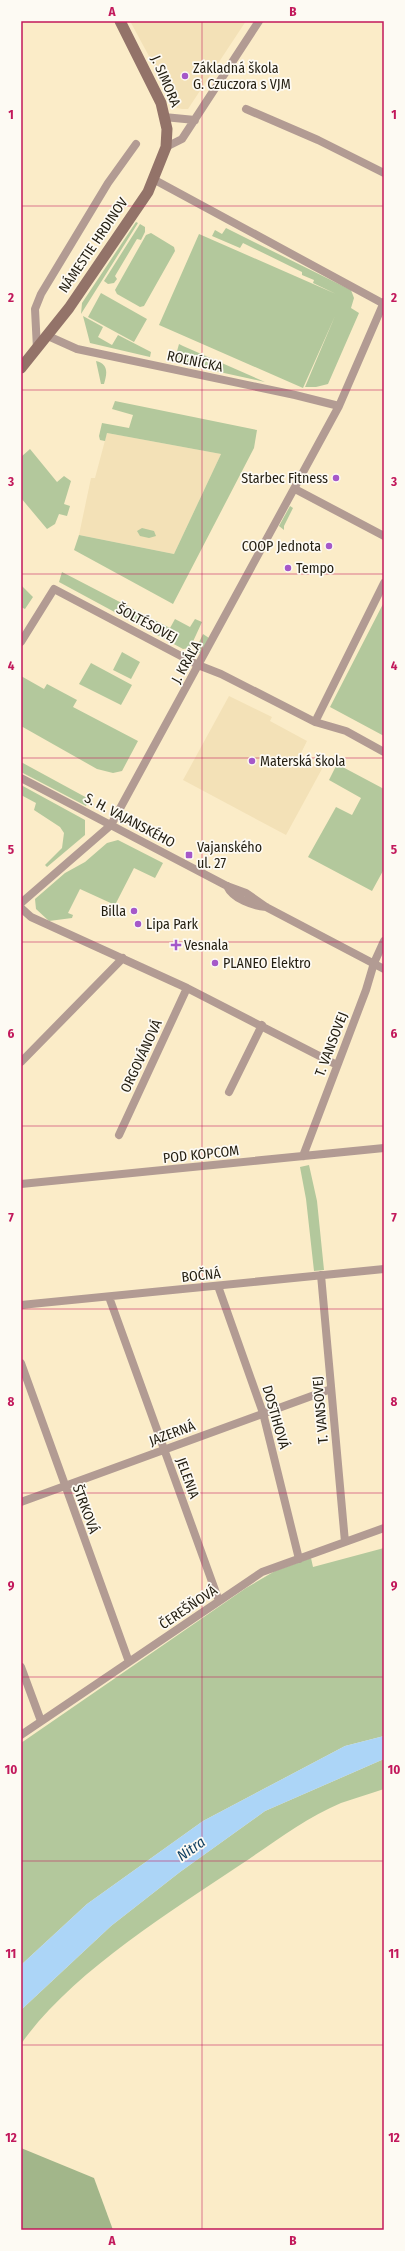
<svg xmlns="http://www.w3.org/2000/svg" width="405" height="2251" font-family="'Fira Sans Condensed',sans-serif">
<rect width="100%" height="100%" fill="#fbecc8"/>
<path fill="#f3e1b7" d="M130,21H246L188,109H182L177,108Z
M107,433L221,454L174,554L79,535L91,478H95Z
M229,696L272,717L270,721L307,741L300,755L323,767L286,835L183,780Z"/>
<path fill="#b3c89c" d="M136,222L138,223L81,314L82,303Z
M140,224L145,227V232L141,240L137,239L115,276L117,279L114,283L108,284L104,281Z
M226,228L351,290L354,298L351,308L359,313L328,384L316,387H305L335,316L303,388L159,325L199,234L336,294L313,283L314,280L302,275V272L243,243L240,248L212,236L215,230L222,234Z
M151,233L174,247L175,251L144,306L140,307L117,294L115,290L146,235Z
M101,293L147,319L134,342L88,317Z
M83,316L103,327L98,337L112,345L118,335L151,352L150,357L90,343Z
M179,344L183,346L265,382L174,362Z
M96,361C109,364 107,374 104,384H101Z
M115,401L257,430L254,448L173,604L74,550L79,535L174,554L221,454L107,433L105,441L100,440L99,436L102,423L129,428L133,415L112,409Z
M30,449L57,482L64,476L71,481L64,504L70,506L67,516L59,514L55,524L47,529L21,498V457Z
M290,506L293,508L284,526V530L279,526Z
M142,528L154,531L156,536L149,538L140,536L137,531Z
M62,572L170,628L175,619L190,627L195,619L202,622L190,648L183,649L59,582Z
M21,585L33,597L25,609L21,607Z
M384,602V736L330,707Z
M203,634L209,638L201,653H194Z
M122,652L140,662L131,679L113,670Z
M91,663L132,685L121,705L79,684Z
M21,676L44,689L47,684L77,700L73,707L138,741L122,771L113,773L97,769L21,726Z
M21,762L89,799L86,806L21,772Z
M337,764L384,789V869L372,891L308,857L336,807L352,815L361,798L329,780Z
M21,785L85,820V835L47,867L45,865L62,848L64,833L60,827L34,810L36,803L21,795Z
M118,840L163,863L155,878L134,868L115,905L80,889L68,913L73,915L72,918L49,921L36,909L35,899L65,873L85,862L107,843Z
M309,1165L317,1201L324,1270L314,1271L306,1199L300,1167Z
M384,1548V1736L345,1746L203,1821L87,1904L21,1965V1743L246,1588L275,1571L311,1558L313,1567Z
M384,1759V1789C370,1794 355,1798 341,1803C305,1818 272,1844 240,1865C168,1913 70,1974 21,2044V2010L111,1926L180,1872L265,1811Z"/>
<path fill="#a2b68a" d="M21,2148L94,2178L113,2230H21Z"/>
<path fill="#acd5f7" d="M384,1736V1759L265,1811L180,1872L111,1926L21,2010V1965L87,1904L203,1821L345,1746Z"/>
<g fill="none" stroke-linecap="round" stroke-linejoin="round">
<path stroke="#b29b93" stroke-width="8" d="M246,109L318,140L384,173
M164,117L195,120
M166,147L182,139L259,21
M153,179L384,304
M48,336L77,349L295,395L339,406
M37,349L35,309L41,294L108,183L136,144
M295,489L384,536
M21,642L54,589L198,665L221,674L315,722L346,731L384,752
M315,722L384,583
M21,778L227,886L246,893L266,907L384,969
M227,886C233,899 253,906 266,907
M21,903L111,825L339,406L384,302
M21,908L31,917L187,988L337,1065
M21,1062L123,958
M229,1092L262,1025
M119,1135L187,988
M303,1156L366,990L374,963L384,941
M21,1184L384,1148
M321,1275L345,1542
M218,1286L263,1413L299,1559
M109,1297L219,1601
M21,1305L384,1269
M21,1363L129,1662
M21,1502L331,1389
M21,1667L41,1721
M21,1735L262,1572L384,1528"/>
<path stroke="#937369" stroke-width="11" d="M21,368L69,308L148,192L166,147L167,129L161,103L120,21"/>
</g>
<path fill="none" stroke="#c2185b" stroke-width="1" stroke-opacity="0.55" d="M202,21V2230M21,206H384M21,390H384M21,574H384M21,758H384M21,942H384M21,1126H384M21,1309H384M21,1493H384M21,1677H384M21,1861H384M21,2045H384"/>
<g fill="#a558c9" stroke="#fdfaf3" stroke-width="1.5">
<circle cx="185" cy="76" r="4"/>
<circle cx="336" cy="478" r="4"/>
<circle cx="329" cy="546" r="4"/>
<circle cx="288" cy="568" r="4"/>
<circle cx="252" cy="761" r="4"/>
<rect x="185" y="851" width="8" height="8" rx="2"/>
<circle cx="134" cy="911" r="4"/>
<circle cx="138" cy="924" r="4"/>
<path d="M174 939h4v4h4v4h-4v4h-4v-4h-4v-4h4z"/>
<circle cx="215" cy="963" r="4"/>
</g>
<g text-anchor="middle" stroke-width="3.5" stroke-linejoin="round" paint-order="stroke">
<g font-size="14" fill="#221d10" stroke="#fdfaf3" text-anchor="start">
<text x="193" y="73">Základná škola<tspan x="193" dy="16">G. Czuczora s VJM</tspan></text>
<text x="328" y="483" text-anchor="end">Starbec Fitness</text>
<text x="321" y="551" text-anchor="end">COOP Jednota</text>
<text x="296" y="573">Tempo</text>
<text x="260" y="766">Materská škola</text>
<text x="197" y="852">Vajanského<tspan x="197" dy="16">ul. 27</tspan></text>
<text x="126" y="916" text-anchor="end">Billa</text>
<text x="146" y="929">Lipa Park</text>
<text x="184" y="950">Vesnala</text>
<text x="223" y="968">PLANEO Elektro</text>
</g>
<g font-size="14" fill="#221d10" stroke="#fdfaf3">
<text transform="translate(166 81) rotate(67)" y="5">J. SIMORA</text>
<text transform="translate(93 245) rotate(-56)" y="5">NÁMESTIE HRDINOV</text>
<text transform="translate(195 361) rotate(12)" y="5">ROĽNÍCKA</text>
<text transform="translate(147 623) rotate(28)" y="5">ŠOLTÉSOVEJ</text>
<text transform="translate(186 662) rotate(-61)" y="5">J. KRÁĽA</text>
<text transform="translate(130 820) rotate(28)" y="5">S. H. VAJANSKÉHO</text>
<text transform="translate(331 1044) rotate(-69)" y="5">T. VANSOVEJ</text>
<text transform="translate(141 1056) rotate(-65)" y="5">ORGOVÁNOVÁ</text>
<text transform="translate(201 1154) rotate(-6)" y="5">POD KOPCOM</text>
<text transform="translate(201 1275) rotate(-6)" y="5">BOČNÁ</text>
<text transform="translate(320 1410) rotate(-95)" y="5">T. VANSOVEJ</text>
<text transform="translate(276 1417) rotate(74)" y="5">DOSTIHOVÁ</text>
<text transform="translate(172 1433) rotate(-20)" y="5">JAZERNÁ</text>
<text transform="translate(188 1478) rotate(70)" y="5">JELENIA</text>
<text transform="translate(86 1509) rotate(70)" y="5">ŠTRKOVÁ</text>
<text transform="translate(188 1607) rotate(-34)" y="5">ČEREŠŇOVÁ</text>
</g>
<g font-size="15" font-style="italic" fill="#144364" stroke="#fdfaf3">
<text transform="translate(191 1849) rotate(-35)" y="5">Nitra</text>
</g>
</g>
<rect width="405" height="2251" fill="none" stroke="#fdfaf3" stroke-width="44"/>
<rect x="22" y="22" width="361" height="2207" fill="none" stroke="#c2185b" stroke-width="1.5"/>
<g font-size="13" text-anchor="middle" font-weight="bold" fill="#c2185b">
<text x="112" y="16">A</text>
<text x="293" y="16">B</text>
<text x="11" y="119">1</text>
<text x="394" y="119">1</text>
<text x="11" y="302">2</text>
<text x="394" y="302">2</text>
<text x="11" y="486">3</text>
<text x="394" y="486">3</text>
<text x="11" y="670">4</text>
<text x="394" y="670">4</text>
<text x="11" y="854">5</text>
<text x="394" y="854">5</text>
<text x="11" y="1038">6</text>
<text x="394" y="1038">6</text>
<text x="11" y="1222">7</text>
<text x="394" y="1222">7</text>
<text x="11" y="1406">8</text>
<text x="394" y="1406">8</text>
<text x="11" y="1590">9</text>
<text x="394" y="1590">9</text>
<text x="11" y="1774">10</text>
<text x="394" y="1774">10</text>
<text x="11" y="1958">11</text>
<text x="394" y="1958">11</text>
<text x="11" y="2142">12</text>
<text x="394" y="2142">12</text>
<text x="112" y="2245">A</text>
<text x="293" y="2245">B</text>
</g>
</svg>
